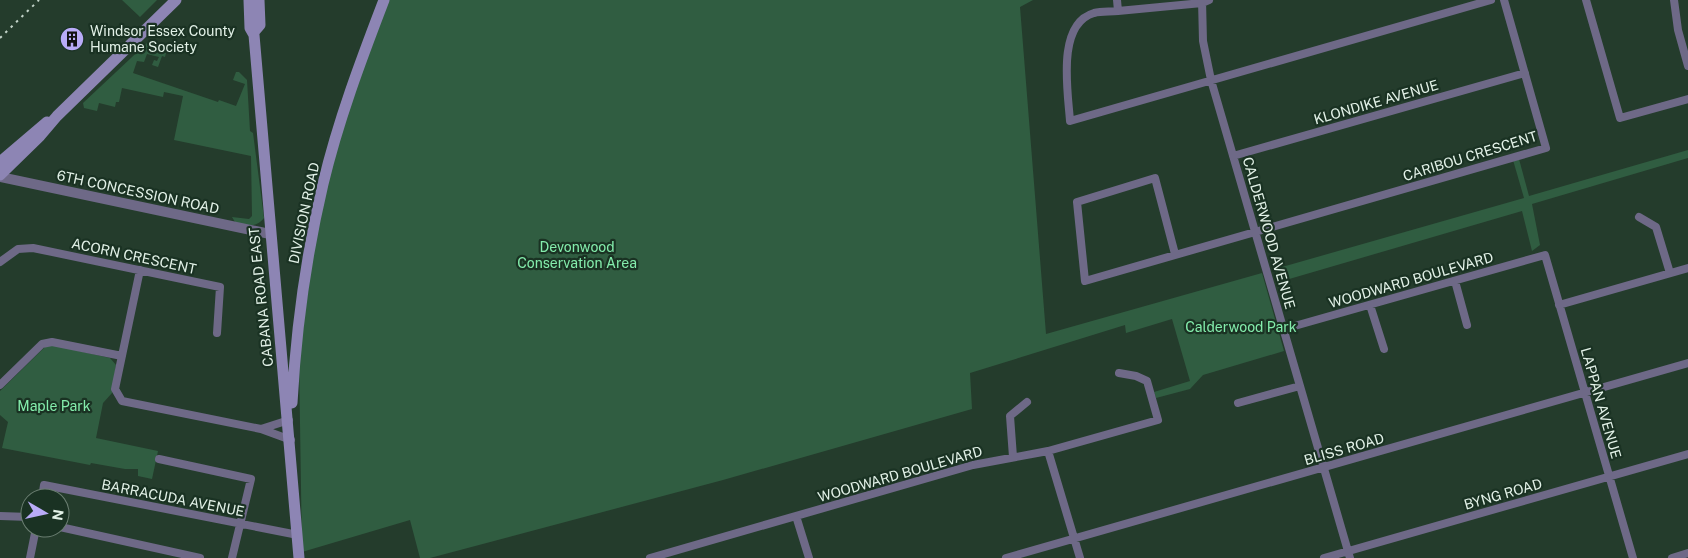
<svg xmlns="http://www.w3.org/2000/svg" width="1688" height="558" font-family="'Public Sans',sans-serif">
<rect width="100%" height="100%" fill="#243c2c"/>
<path fill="#305d41" d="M122,0H157L140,17Z
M388,0H1033L1020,7L1046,334L1262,273L1284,351L1203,375L1190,389L1156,398L1154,392L1190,381L1172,319L1126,333L1125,325L970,373L972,409L723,480L430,558H420L410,520L302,552L299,359L315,236L334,158L358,80Z
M148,42L163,47L161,52L166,53L165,57L162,56L158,67L152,65L154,60L157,61L159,57L147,54L144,62L137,61L133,73L218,102L219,100L236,106L245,84L233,80L236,72H239L247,80L250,131L253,133L264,218C255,229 247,225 235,222L232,217L249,219L252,216L251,156L174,140L183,96L164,92L163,97L122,88L119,102H116L115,107L99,103L97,111L84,108L83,103Z
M1688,150V158L1532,204L1540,245L1532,251L1522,211L1279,282L1275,269L1524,198L1513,160L1519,159L1529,196Z
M52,345L110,358L116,365L112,393L103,403L96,438L158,451L152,479L138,476V469H125L91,463L90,465L2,448L8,422L0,415V391L45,347Z"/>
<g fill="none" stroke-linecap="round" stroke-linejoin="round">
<path stroke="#6e6987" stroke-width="8" d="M1117,0L1118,11C1110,12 1102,11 1094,13C1056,24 1068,92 1070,121L1491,0
M1202,0L1203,41L1211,80L1350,558
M1586,0L1620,118L1688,99
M1674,0L1678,30L1688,66
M1118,11L1202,3L1209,0
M1233,156L1525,73
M1639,217L1656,227L1670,273
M1175,254L1155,178L1077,202L1085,281L1546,148L1504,0
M0,262L18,249L33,248L220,287L217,333
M140,270L115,389L122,401L261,429L291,440
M1455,281L1467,325
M1370,305L1384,349
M1559,305L1688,268
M1284,329L1545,255L1633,558
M0,385L42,344L52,342L122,356
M1238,403L1300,386
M261,429L289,420
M1048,451L1080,558
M1013,457L1010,416L1027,402
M159,459L251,479L232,558
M42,498L44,485L298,535
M0,516L30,517
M796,516L809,558
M60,527L200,558
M30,558L36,528
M650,558L973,465L1048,451L1158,420L1147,381L1136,376L1119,373
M1006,558L1688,363
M1324,558L1688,454
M1672,558L1688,553"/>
<path stroke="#6e6987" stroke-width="10" d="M0,177L270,234"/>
<path stroke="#8d85b4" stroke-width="11" d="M249,0L250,28L254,35L299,558
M254,32L260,25L259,0
M0,162L47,122
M0,175L40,136L57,116L176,0
M292,403C296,329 306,256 323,184C338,121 361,60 384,0"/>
<path stroke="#c2d3c8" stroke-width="2" stroke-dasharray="2.5 5" stroke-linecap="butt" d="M0,38L39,0"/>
</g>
<defs>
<g id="building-disc" transform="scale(1.25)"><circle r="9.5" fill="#b9abf7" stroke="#1a3223"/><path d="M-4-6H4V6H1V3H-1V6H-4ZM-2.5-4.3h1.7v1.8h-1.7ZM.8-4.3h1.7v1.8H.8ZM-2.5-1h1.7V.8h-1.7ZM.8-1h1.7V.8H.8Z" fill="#111"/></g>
</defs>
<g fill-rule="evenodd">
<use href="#building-disc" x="72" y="39"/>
</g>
<g text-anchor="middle" stroke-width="4.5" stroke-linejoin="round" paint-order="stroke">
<g font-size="14" fill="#e2f1e7" stroke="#1a3223" text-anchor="start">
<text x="90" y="36">Windsor Essex County<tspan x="90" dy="16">Humane Society</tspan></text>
</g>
<g font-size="14" fill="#e2f1e7" stroke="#1a3223">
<text transform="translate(1376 102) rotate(-16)" y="5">KLONDIKE AVENUE</text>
<text transform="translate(1470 156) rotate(-17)" y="5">CARIBOU CRESCENT</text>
<text transform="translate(138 192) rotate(12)" y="5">6TH CONCESSION ROAD</text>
<text transform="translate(304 213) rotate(-78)" y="5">DIVISION ROAD</text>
<text transform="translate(1269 233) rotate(74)" y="5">CALDERWOOD AVENUE</text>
<text transform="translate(134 256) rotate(12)" y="5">ACORN CRESCENT</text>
<text transform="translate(1411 280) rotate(-16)" y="5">WOODWARD BOULEVARD</text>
<text transform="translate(261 297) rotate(-96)" y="5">CABANA ROAD EAST</text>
<text transform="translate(1601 403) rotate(74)" y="5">LAPPAN AVENUE</text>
<text transform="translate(1344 449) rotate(-16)" y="5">BLISS ROAD</text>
<text transform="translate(900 474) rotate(-16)" y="5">WOODWARD BOULEVARD</text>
<text transform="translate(1503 494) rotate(-16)" y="5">BYNG ROAD</text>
<text transform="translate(173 498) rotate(11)" y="5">BARRACUDA AVENUE</text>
</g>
<g font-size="14" fill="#84edac" stroke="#1a3223">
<text x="577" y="252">Devonwood<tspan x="577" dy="16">Conservation Area</tspan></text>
<text x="1241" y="332">Calderwood Park</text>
<text x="54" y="411">Maple Park</text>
</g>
</g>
<g transform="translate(45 513) rotate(99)"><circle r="24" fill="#1a3223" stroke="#6a7e71"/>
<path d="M0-4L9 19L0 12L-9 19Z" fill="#b9abf7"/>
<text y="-8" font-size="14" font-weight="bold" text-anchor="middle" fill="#e2f1e7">N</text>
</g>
</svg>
